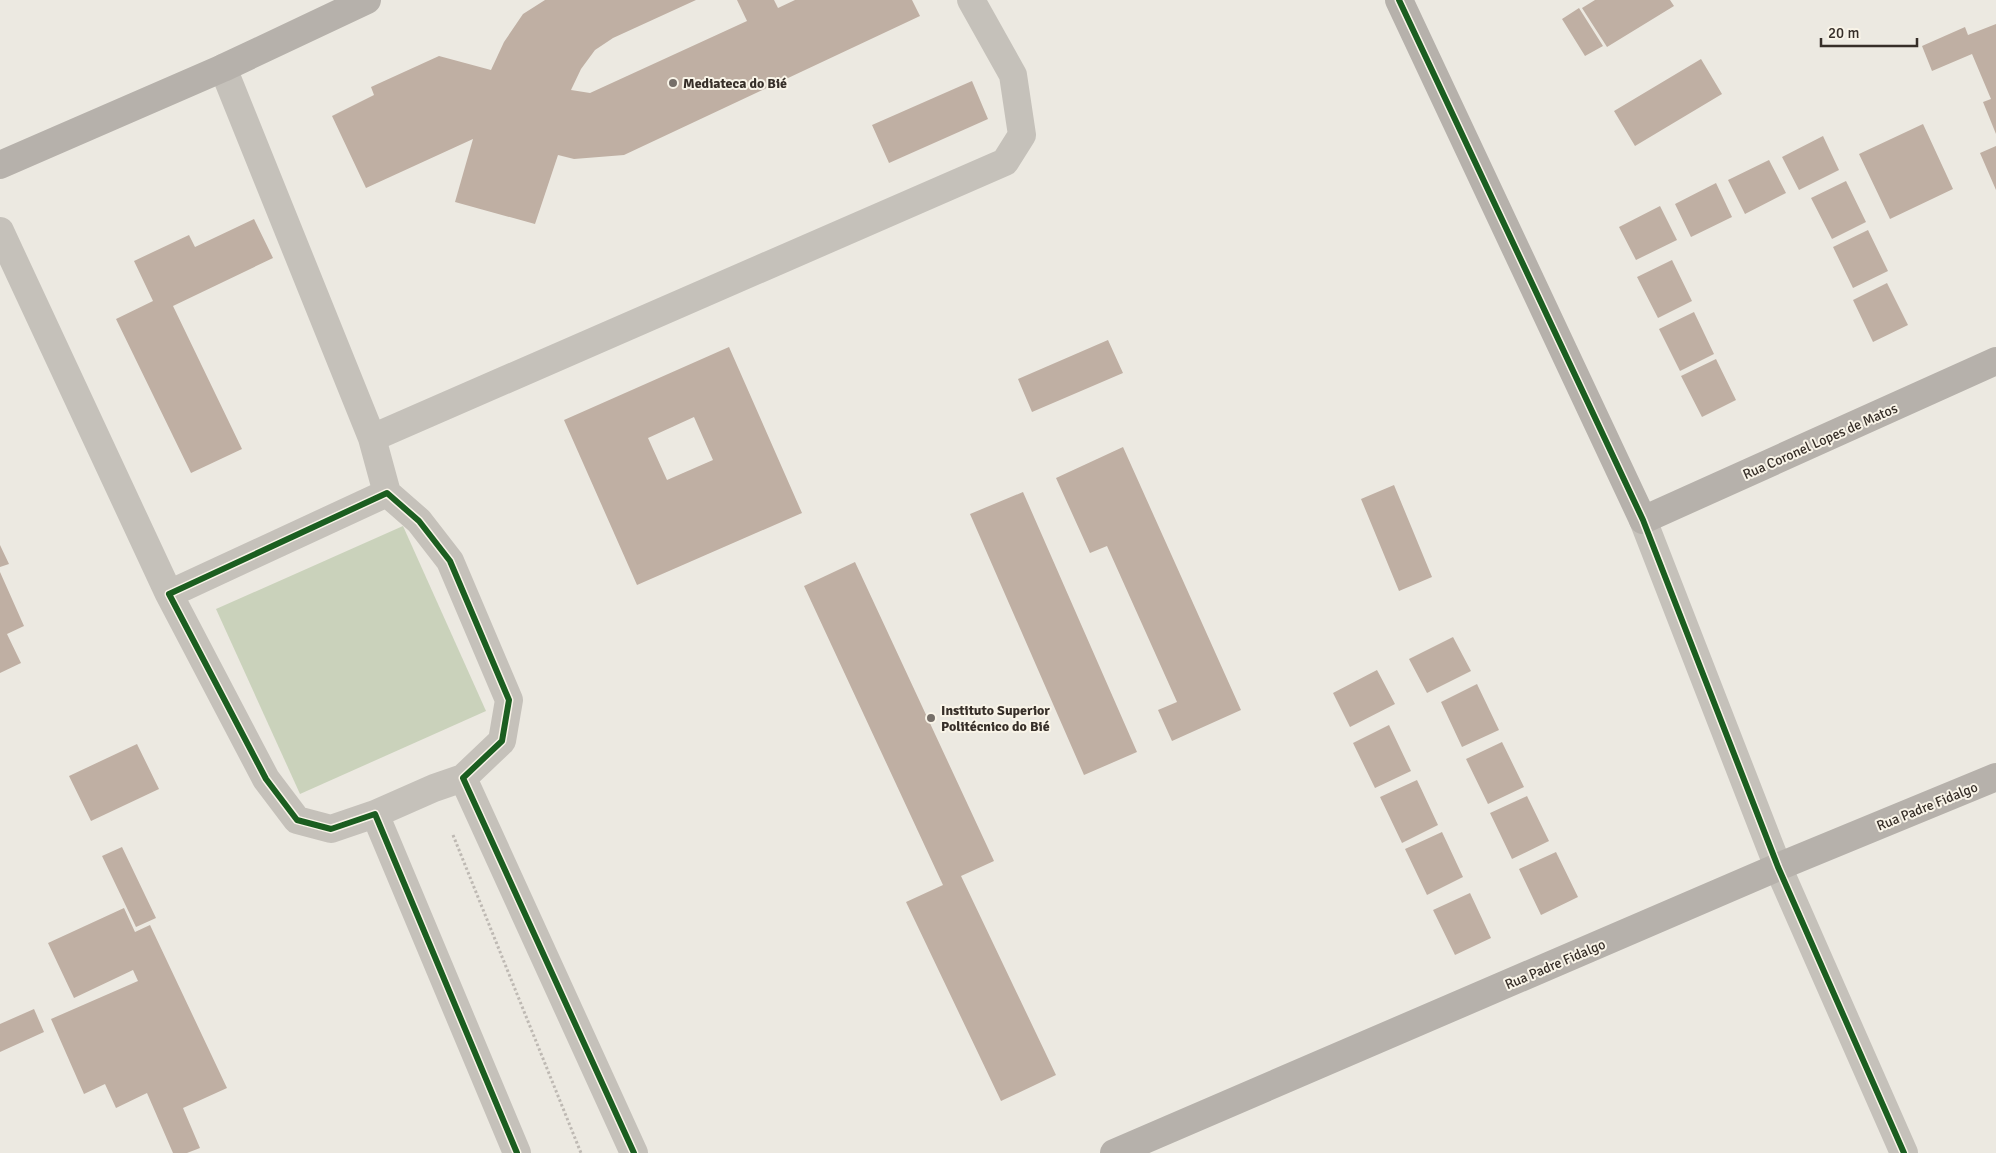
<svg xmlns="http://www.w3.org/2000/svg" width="1996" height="1153" font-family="Signika,sans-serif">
<rect width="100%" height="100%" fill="#ece9e1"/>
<path fill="#cad2bb" d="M403,526L486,711L300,794L216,609Z"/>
<path fill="#bfafa3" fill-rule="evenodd" d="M545,0H696L613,38L595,50L581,69L571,90L590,93L747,21L737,0H774L778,8L795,0H912L920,16L624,155L574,159L558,155L535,224L455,202L473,139L366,188L332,116L374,95L371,87L439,56L491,70L504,42L523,14Z
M1595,0H1670L1674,6L1607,47L1582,8Z
M1579,8L1603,46L1585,56L1562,19Z
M1996,24V134L1983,102L1991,99L1972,54L1932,71L1922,46L1965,27L1968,35Z
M1701,59L1722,94L1635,146L1614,111Z
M972,81L988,119L889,163L872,125Z
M1923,124L1953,189L1890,219L1859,154Z
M1823,136L1839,170L1799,190L1782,157Z
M1996,146V190L1980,153Z
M1769,160L1786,193L1745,214L1728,180Z
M1846,181L1866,222L1832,239L1811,198Z
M1716,183L1732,217L1691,237L1675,204Z
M1660,206L1677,240L1636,260L1619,227Z
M254,219L273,258L173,306L242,449L191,473L116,319L153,301L134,261L189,235L195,247Z
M1868,230L1888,271L1853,288L1833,247Z
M1672,260L1692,301L1658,318L1637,277Z
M1887,283L1908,325L1873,342L1853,300Z
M1694,312L1714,354L1680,371L1659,329Z
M1108,340L1123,373L1032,412L1018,379Z
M729,347L802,513L637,585L564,420ZM694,417L713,460L667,480L648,438Z
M1716,359L1736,400L1702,417L1681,376Z
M1123,447L1241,710L1172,741L1158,710L1177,702L1107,546L1090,553L1056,478Z
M1394,485L1432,577L1399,591L1361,499Z
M1023,492L1137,752L1084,775L970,514Z
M0,545L9,564L0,567Z
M855,562L994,861L961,876L1056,1075L1001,1101L906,902L943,885L804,586Z
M0,572L24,626L7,634L21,663L0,673Z
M1453,637L1471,671L1427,693L1409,659Z
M1377,670L1395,704L1350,727L1333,693Z
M1477,684L1499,730L1462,747L1441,702Z
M1389,725L1411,771L1375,788L1353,743Z
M1502,742L1524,787L1488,804L1466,759Z
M137,744L159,789L91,821L69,776Z
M1417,780L1438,825L1402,843L1380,797Z
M1527,796L1549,841L1512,859L1490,813Z
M1442,832L1463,877L1427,895L1405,849Z
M122,847L156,918L136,927L102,856Z
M1556,852L1578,897L1541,915L1519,869Z
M1470,893L1491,938L1455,955L1433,910Z
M124,908L135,932L150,925L227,1088L183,1108L200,1148L187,1153H173L147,1093L116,1108L105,1084L84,1094L51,1019L138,981L133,970L74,998L48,943Z
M34,1009L44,1032L0,1052V1024Z"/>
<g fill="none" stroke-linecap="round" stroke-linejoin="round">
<path stroke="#beb9b3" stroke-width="3" stroke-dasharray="2.5 2.5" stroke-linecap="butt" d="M453,835L581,1153"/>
<path stroke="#c5c1ba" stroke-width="28" d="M223,68L372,438L387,493
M0,231L169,594
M372,438L1005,162L1022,135L1013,75L971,0
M1643,520L1778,867L1904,1153
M375,814L434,788L463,778
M517,1153L375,814L331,829L297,820L266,779L169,594L387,493L419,521L450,561L509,700L502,741L463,778L634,1153"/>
<path stroke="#b6b1ab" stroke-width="28" d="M1399,0L1643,520L1996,361
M0,165L223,68L367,0
M1114,1153L1778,867L1996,777"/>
<g stroke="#f9f4e8" stroke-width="9">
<path id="cycleway" d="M1399,0L1643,520L1778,867L1904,1153
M517,1153L375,814L331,829L297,820L266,779L169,594L387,493L419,521L450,561L509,700L502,741L463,778L634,1153"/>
</g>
<use href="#cycleway" stroke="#1b5e20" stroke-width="6"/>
</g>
<g fill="#766f69" stroke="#f9f4e8" stroke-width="2">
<circle cx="673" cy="83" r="5"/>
<circle cx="931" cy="718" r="5"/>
</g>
<g text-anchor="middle" stroke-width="4" stroke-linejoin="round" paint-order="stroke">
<g font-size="14" font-weight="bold" fill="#362e28" stroke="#f9f4e8" text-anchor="start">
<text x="683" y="88">Mediateca do Bié</text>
<text x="941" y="715">Instituto Superior<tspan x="941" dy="16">Politécnico do Bié</tspan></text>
</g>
<g font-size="14" fill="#362e28" stroke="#f9f4e8">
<text transform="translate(1820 441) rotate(-24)" y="5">Rua Coronel Lopes de Matos</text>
<text transform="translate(1927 806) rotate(-22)" y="5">Rua Padre Fidalgo</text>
<text transform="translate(1555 964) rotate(-23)" y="5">Rua Padre Fidalgo</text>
</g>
</g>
<path d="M1821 38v8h96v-8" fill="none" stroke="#362e28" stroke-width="2.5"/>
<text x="1828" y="38" font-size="15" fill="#362e28" stroke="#f9f4e8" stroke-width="4" paint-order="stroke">20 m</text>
</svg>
